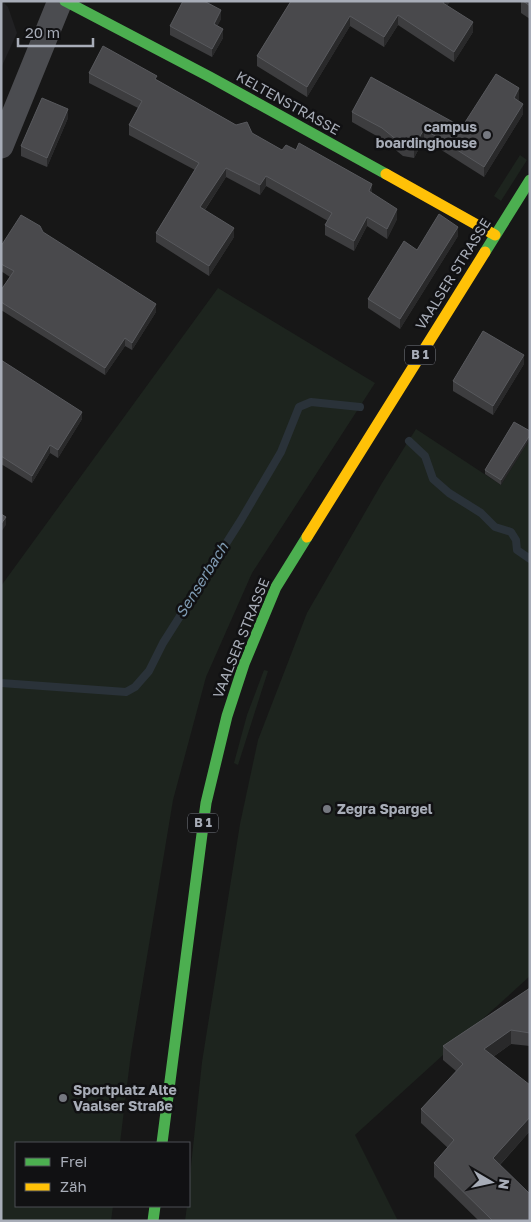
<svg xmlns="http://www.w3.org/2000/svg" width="531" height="1222" font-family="'Golos Text',sans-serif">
<rect width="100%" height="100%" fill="#171717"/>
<path fill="#212123" d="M2,1L8,7L17,33L1,68Z"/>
<path fill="#1d241e" d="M520,155L527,160L501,201L494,196Z
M218,288L375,383L252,573L206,677L173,800L131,1053L120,1143H16V1206H113L111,1221H1V586Z
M416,429L501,485L530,439V976L355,1135L398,1221H185L187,1206H189V1185L202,1062L240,824L258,740L307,613L382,483Z
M264,670L268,671L238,765L234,763L247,715Z"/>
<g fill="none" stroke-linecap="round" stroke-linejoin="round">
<path stroke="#2a3239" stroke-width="8" d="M409,441L425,456L433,479L449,493L481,513L495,527L511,532L516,540L517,550L530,559
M1,683L126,692L135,687L149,671L163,643L241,520L281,452L299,407L311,402L360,407"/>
<path stroke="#4b4c50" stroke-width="25" d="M1,146L60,1"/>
<path stroke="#4caf50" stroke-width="11" d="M65,1L210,77L386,174
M485,252L530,180
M162,1143L206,803L227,716L244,664L276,587L307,537
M153,1221L155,1206"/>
<path stroke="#ffc107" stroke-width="11" d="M386,174L495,235
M307,537L485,252"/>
</g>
<path fill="#3d3d3f" d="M291,1H450L447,6L473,32L454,62L398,25L384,47L350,26L307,97L257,66V56Z
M521,1H530V19L521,13Z
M221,19L217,26L223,38L212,57L170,35V26Z
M89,73L157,80L236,125L252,133L282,150L372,193L397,219L387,239L367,226L354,251L325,235V225L328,221L266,186L260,195L226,177L205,210L234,237L209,276L156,242V233L195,170L129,135V125L138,108L89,83Z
M519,99L518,101L523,114L484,177L424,139L414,158L403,156L382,139L352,122V112L462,127Z
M68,118L47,167L21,156V146Z
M43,232L156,312L132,350L125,346L105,375L1,310V290L10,277L1,271V246Z
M458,236L400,329L368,308V299L417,250Z
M1,360L82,419L58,458L50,453L32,483L1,464Z
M524,364L493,415L453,391V381Z
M514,422L501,485L485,474V470Z
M530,988V1046L511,1044L493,1057L530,1131L500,1165L530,1221H479L434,1177V1163L448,1148L421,1123V1109L456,1071L443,1060V1046Z"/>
<path fill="#29292a" d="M444,1H450L443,13V3Z
M221,10V19L214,33V24Z
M398,15V25L384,47V37Z
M350,16V26L307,97V87Z
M473,22V32L454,62V52Z
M223,29V38L212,57V49Z
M519,88V99L514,108V98Z
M523,104V114L484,177V167Z
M68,109V118L47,167V158Z
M424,129V139L414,158V147Z
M226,168V177L200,217V207Z
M266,176V186L260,195V185Z
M372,184V194L369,191Z
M397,209V219L387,239V229Z
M367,217V226L354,251V241Z
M458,227V236L400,329V319Z
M234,228V237L209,276V266Z
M156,304V312L132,350V343Z
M125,338V346L105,375V368Z
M524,355V364L493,415V406Z
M82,412V419L58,458V450Z
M530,435V439L501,485V480Z
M50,445V453L32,483V476Z
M6,517V525L1,532V524Z
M511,1030V1044L484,1063V1049Z
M529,1033H530L529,1047Z
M530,1117V1131L493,1172V1158Z"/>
<path fill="#49494c" stroke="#58595d" d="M183,1H204L221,10L214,24L223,29L212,49L170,26Z
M291,1H444L443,3L473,22L454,52L398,15L384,37L350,16L307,87L257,56Z
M523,1H530V6Z
M103,46L157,76L155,79L236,125L247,122L252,133L282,150L286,145L296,150L299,143L372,184L369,191L397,209L387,229L367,217L354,241L325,225L332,213L266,176L260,185L226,168L200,207L234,228L209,266L156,233L199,163L129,125L142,101L89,73Z
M496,74L519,88L514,98L523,104L484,167L424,129L414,147L403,145L382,128L352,112L371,77L462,127Z
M42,98L68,109L47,158L21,146Z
M439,214L458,227L400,319L368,299L404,241L417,250Z
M21,215L40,226L43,232L156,304L132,343L125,338L105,368L1,302V290L14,271L1,264V246Z
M483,331L524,355L493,406L453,381Z
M1,360L82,412L58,450L50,445L32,476L1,456Z
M514,422L530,431V435L501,480L485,470Z
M1,514L6,517L1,524Z
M530,988V1033L511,1030L484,1049L530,1085V1117L493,1158L530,1194V1221H493L434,1163L454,1140L421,1109L463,1064L443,1046Z"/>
<g fill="#757880" stroke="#111113" stroke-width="2">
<circle cx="487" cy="135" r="5"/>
<circle cx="327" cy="809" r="5"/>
<circle cx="63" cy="1098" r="5"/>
</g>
<g text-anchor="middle" stroke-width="5" stroke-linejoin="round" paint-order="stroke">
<g fill="#111113" stroke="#7b7e86" stroke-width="1">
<rect x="405" y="345.5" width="30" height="19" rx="4"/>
<rect x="188" y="813.5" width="30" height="19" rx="4"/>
</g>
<g font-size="12" font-weight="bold" fill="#a8adb8">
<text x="420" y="359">B 1</text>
<text x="203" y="827">B 1</text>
</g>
<g font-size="14" fill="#a8adb8" stroke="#111113">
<text transform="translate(288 103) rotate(29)" y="5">KELTENSTRASSE</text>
<text transform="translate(453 274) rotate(-58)" y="5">VAALSER STRASSE</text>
<text transform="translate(241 638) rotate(-68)" y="5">VAALSER STRASSE</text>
</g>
<g font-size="14" font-weight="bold" fill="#a8adb8" stroke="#111113" text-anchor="start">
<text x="477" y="132" text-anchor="end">campus<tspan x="477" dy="16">boardinghouse</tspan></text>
<text x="337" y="814">Zegra Spargel</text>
<text x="73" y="1095">Sportplatz Alte<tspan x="73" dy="16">Vaalser Straße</tspan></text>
</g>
<g font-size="15" font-style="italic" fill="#7f9bb3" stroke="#111113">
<text transform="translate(202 580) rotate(-58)" y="5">Senserbach</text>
</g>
</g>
<rect width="531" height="1222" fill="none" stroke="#a8adb8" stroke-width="5"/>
<rect x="15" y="1142" width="175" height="65" fill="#111113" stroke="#4d4f55"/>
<rect x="25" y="1158" width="25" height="8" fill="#4caf50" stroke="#4d4f55"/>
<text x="60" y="1167" font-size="15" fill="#a8adb8">Frei</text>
<rect x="25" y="1183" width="25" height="8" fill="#ffc107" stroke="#4d4f55"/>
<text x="60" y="1192" font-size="15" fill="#a8adb8">Zäh</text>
<g transform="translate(491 1182) rotate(99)" stroke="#111113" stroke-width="4" paint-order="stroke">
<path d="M0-4L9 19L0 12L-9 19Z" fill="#a8adb8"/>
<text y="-8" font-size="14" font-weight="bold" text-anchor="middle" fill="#a8adb8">N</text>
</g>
<path d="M18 38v8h75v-8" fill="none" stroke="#a8adb8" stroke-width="2.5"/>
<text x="25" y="38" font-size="15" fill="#a8adb8" stroke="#111113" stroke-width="4" paint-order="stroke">20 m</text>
</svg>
